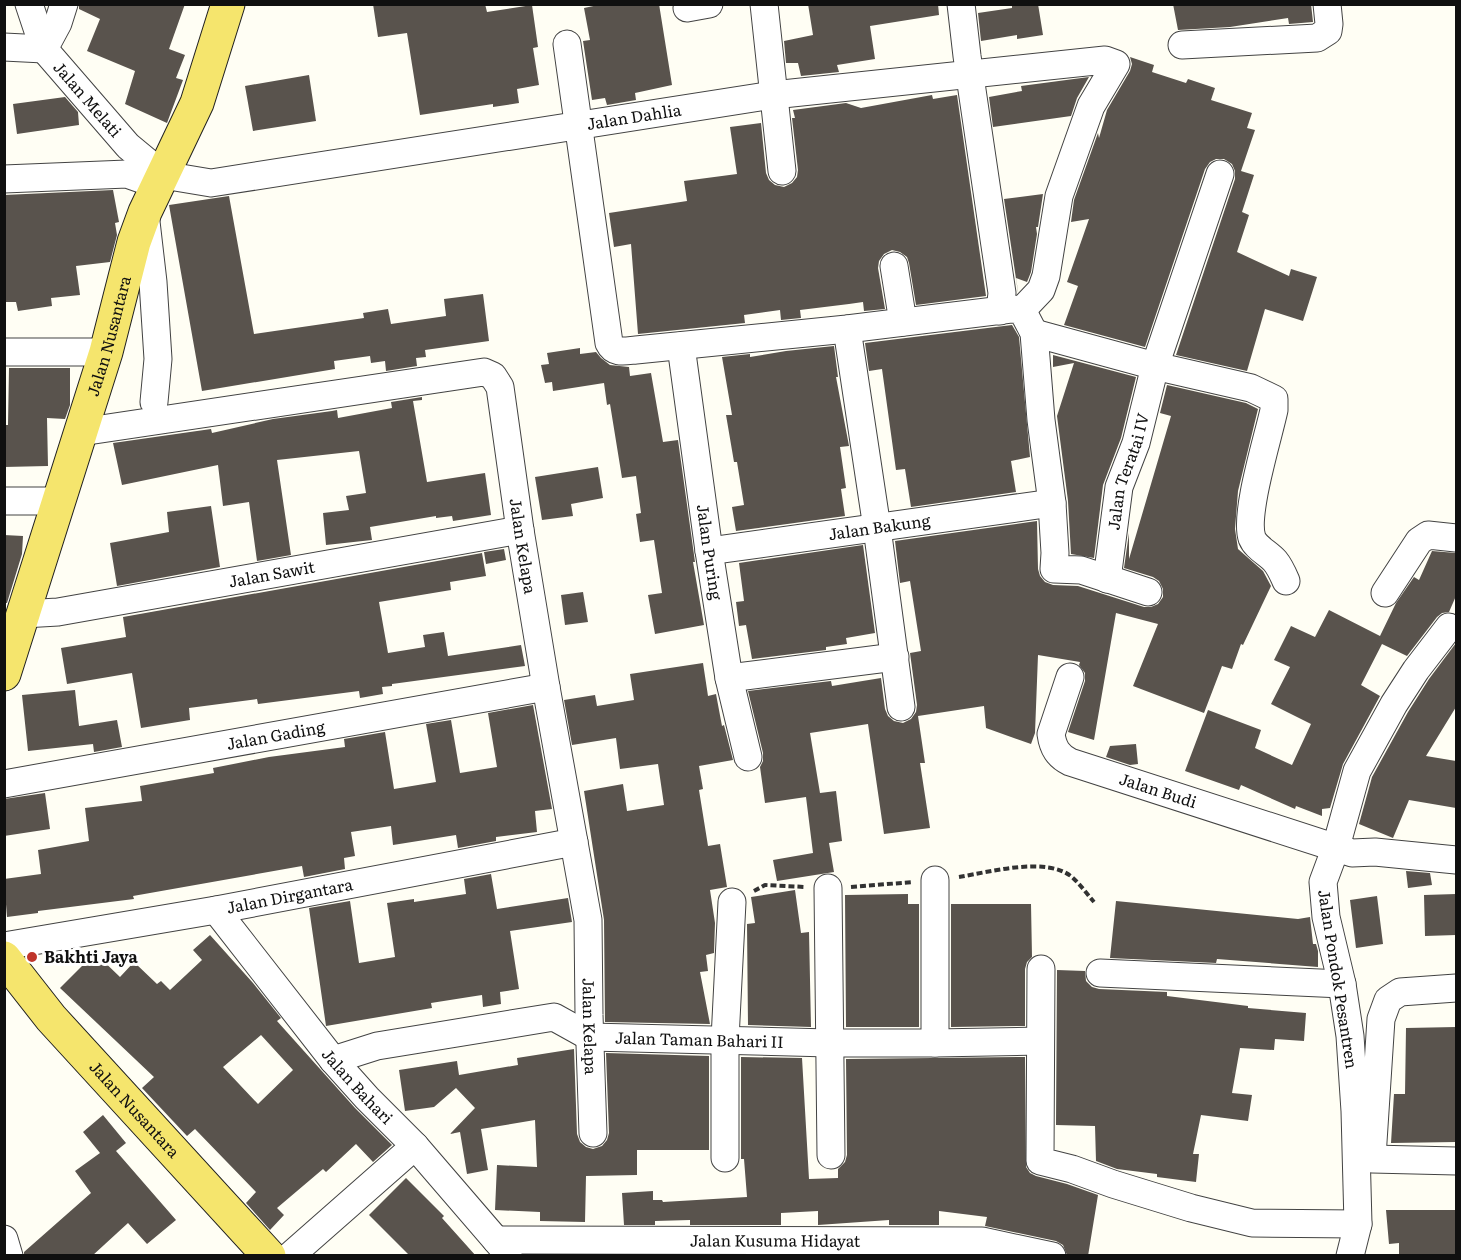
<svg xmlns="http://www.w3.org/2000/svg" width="1461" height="1260" font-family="Literata,serif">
<rect width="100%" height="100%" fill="#fffef4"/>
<path fill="#59534d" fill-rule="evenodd" d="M79,4H185L169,49L185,55L176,78L183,80L167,123L125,104L135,71L87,51L100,19L79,9Z
M373,4H485L487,12L532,5L538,47L533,48L539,85L517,89L519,103L493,107V104L420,115L407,33L378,37Z
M603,4H659L672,85L635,93L636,100L607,105L605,98L592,100L583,41L590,40L584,8Z
M808,4H938L939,15L870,26L875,59L837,65L839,72L801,76L798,63H786L784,41L813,35Z
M1012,4H1038L1043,35L1017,39V35L981,41L978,13L1012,8Z
M1173,4H1311L1313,22L1289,24L1288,18L1230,27L1178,30Z
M1130,57L1154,65L1152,72L1186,83L1188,79L1215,88L1211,100L1252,113L1247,128L1255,130L1241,171L1254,175L1242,212L1249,215L1237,252L1289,276L1291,269L1317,277L1303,321L1265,309L1247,371L1176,355L1235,179V171L1232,164L1224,159H1216L1210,162L1205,169L1145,347L1064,325L1078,286L1067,282L1089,219L1071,222L1074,200L1098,133L1099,138L1107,110L1130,71L1132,64Z
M309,75L316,121L253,131L245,86Z
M1089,77L1077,98L1071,116L993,127L989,97L1022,91L1021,86Z
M932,95L933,99L957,95L986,296L916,305L909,263L907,257L900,252L892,250L884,254L879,261L878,268L885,309L864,311L863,302L849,304L800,310L801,318L781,320L780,310L744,315L745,323L638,334L631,244L614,247L609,213L687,201L684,181L737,174L730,127L761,123L766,173L769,180L775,185L784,187L792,183L797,177L798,170L792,118H795L793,110L846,103L861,108Z
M65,97L78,112L79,125L17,134L13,104Z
M113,190L119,222L115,223L117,235L110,262L76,266L80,295L51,298L52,306L18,311L16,302H4V195Z
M1043,194L1038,227H1036L1037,234L1031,272L1027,282L1016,278L1018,291V292L1004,199Z
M229,196L254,334L364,318L363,313L388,309L391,324L446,316L444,299L483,294L489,341L425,350L426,357L416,358L417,366L386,371L385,361L371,363L370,356L334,361L335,369L202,391L169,205Z
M1012,325L1019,337L1030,457L1011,461L1016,492L911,507L905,469L896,470L882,369L869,371L865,343Z
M834,346L838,377H836L849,446L840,447L846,488L841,489L845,516L736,531L732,507L744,505L737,462H734L726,415H732L722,357L750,354V357L786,351Z
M580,348V354L596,352L601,358L610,365L629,367L630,376L651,373L663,442L678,440L695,562H693L704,625L655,634L648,595L662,593L654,540L640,542L636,514L641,513L636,476L622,478L610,404L607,405L604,383L553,391L552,382L545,383L541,365L549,364L547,353Z
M1053,355L1136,377L1121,438L1103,485L1094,558L1071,554L1068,501L1057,416L1074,363L1053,367Z
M9,368H70V405L65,419L47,418L48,466L4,467V425H8Z
M1167,385L1246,403L1258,409L1238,491L1235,529L1238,549L1263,571L1271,586L1243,645L1241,644L1232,669L1222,666L1204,713L1133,686L1158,624L1116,613L1094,740L1068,732L1085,681V673L1079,665L1080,662L1038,655L1035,733L1031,744L986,728L984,706L918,716L925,763H920L930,828L884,834L868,724L810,733L820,793L836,791L842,841L829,843L834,872L777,881L773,860L813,853L806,797L765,803L760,767L763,761V753L748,691L831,681L832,686L881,678L885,709L888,716L894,721L903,723L911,719L916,712L917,705L910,653L921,651L910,581L900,583L895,541L1037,521L1038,569L1040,576L1045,582L1053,585L1078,586L1144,607H1151L1158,604L1163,597V589L1159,581L1153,577L1124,568L1129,533V559L1171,416L1160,413Z
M422,397V400L413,401L427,482L485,473L491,515L453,521L452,516L436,518V516L370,527L372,540L326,545L323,513L349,510L346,496L366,493L359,451L277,460L291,555L257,561L249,502L223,506L218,465L122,485L113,443L211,429L212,433L273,419L332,411L337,410L338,418L392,408L391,402Z
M598,467L603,498L571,504L573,516L542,520L535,477Z
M211,506L220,567L117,586L110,543L169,532L167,512Z
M4,535L23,536L22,554L7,603H4Z
M863,545L875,633L846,638L847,644L826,647V650L752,659L746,625L739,626L736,602L744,601L739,563Z
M504,549L506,560L486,564L484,552Z
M1432,551L1456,553V596L1449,612L1442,613L1437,617L1407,656L1382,644L1361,685L1380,696L1343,764L1330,808L1322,809V816L1296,806L1295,809L1241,785L1239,790L1185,771L1208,710L1261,730L1255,748L1292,765L1311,724L1271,704L1290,667L1274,660L1291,626L1315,637L1329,610L1380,636L1396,603L1414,577L1419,580Z
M482,553L486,576L450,582L451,590L379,602L388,653L425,647L423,635L444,632L448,656L521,645L525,666L392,684V686L382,687L383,694L360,698L359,691L258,704L257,699L189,708L190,720L141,728L132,673L67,684L61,648L126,637L123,617Z
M583,592L588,622L565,625L561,595Z
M1456,643V707L1426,756L1456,761V808L1409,800L1393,838L1359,824L1372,777L1408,712L1429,679Z
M703,663L708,696L716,694L722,726L724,725L733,760L699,766L703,789L699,790L708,846L720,844L727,887L710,890L715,923L714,953L706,955L708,971L700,972L710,1024L605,1022L604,920L584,791L623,784L627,811L664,805L658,764L620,769L616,738L572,745L564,700L595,695L597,706L634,700L630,674Z
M75,690L79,726L117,720L122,747L94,752L93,744L28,751L22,695Z
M533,705L552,809L535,811L537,832L496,837V841L458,848L456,835L393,845L391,826L351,832L355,856L344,858L345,869L304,877L302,866L133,896L134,899L38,911V913L7,917L4,879L41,874L38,850L89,841L85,808L142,801L140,786L214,773L213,768L269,757L345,747L344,739L385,732L394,789L436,782L426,724L451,720L460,773L497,767L488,713Z
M1136,744L1138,764L1130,765L1106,757L1110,746Z
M45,793L50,829L4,836V799Z
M1406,871L1430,873L1432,885L1408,888Z
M491,874L497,909L568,898L572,922L510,931L519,989L500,992L501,1004L483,1007L482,995L469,997L431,1003L432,1008L326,1026L309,908L350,901L359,963L395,957L387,903L414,899V902L466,894L464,879Z
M795,890L801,933L809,932L811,1027L748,1025L747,924L755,923L751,897Z
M908,894V904H919V1027H846L845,895Z
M1456,894V935L1425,936L1424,895Z
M1377,896L1383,944L1356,948L1350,900Z
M1116,901L1298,919L1310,917L1313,944H1316L1318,951V967L1217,959L1216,963L1110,958Z
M951,904H1031L1032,957L1027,962L1025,969V1026L951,1027Z
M210,935L253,983L281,1018L277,1021L355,1108L392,1145L373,1162L356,1144L326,1172L323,1169L277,1208L284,1215L270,1230L246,1203L256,1192L195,1129L187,1136L142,1088L154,1077L60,988L95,953L120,977L134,962L157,984L161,981L170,990L202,960L193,950ZM261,1035L293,1070L258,1104L223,1067Z
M1057,970L1085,971L1086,981L1092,987L1099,989L1167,992V996L1248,1006V1008L1306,1013L1304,1041L1275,1039L1274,1050L1240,1048L1232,1093L1252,1095L1248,1121L1201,1115L1193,1154H1199L1196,1182L1157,1177V1174L1117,1169L1096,1161L1095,1126L1056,1125Z
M1456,1027V1142L1391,1143L1394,1094H1405L1406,1028Z
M574,1049L577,1134L580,1142L586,1147L593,1149L602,1146L607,1140L609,1133L606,1053L709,1056V1150H637V1175L586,1176L585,1222L540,1221V1212L495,1210L497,1165L537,1167L535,1120L481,1129L488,1170L467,1174L460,1132L450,1134L475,1108L456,1088L434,1107L405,1111L399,1070L457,1061L459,1075L518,1065L517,1058Z
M741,1057L802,1058L809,1179L838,1178V1169L845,1162L847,1155L846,1059L1025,1057L1026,1167L1030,1173L1036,1176L1067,1184L1098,1195L1088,1256L1067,1255L1063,1245L1056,1241L985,1226L987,1217L939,1211V1225H889V1220L818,1225V1211L781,1213V1225H690V1220L655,1221V1225H624L622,1193L653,1191V1200H662L663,1202L747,1197L744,1159H741Z
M103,1115L126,1143L116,1151L176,1220L147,1244L128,1223L92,1256H24V1252L91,1193L75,1171L100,1153L83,1132Z
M406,1178L444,1216L442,1218L476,1256H410L369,1215Z
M1386,1210H1456V1256H1399V1243L1389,1244Z"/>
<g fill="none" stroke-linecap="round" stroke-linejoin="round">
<g stroke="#434343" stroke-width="29">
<g id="minor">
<path id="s1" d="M29,4L44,49L128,146L163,175L211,183L773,95L1105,60L1116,64L1091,106L1059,196L1046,276L1041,290L1022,310"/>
<path d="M764,4L782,171"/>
<path d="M961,4L967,56L1002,293L1000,311"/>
<path d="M687,8L709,4"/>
<path d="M567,44L609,343C614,354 625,351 636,350L847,329L1011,309L1022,310L1034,333L1041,420L1052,503L1055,553L1054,569L1081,570L1148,592"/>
<path d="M1182,45L1317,38L1328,31L1329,24L1327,4"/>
<path d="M4,47L44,49"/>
<path d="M44,49L58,23L64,4"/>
<path d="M4,179L127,174L158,185"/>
<path d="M145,213L153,282L158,359L154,402"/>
<path d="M894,266L903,322"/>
<path d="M847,329L877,528L901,707"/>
<path d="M1034,333L1155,366L1251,388L1274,399V410C1268,438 1244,514 1252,538C1256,548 1268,553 1275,561C1280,567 1283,574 1286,581"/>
<path id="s2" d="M681,346L709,551L729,678L748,757"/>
<path d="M4,352H106"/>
<path id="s3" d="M81,432L484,372L493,376L500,387L520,530L546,687L588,920L589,1015L593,1133"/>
<path d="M4,501H59"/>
<path id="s4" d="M709,551L1052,503"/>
<path id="s5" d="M1107,579L1119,487L1136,443L1155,366L1220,174"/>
<path d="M1385,593L1419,541L1428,535L1456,538"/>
<path id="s6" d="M23,614L58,612L520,530"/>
<path id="s7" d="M1070,677L1051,734C1053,748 1058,756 1070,762L1352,853L1375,852L1456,860"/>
<path d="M729,678L895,657"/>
<path id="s8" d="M4,784L546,687"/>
<path d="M828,888L831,1155"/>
<path id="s9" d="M216,910L333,1060L367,1098L415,1146L508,1254"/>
<path id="s10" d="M4,946L216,910L574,842"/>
<path d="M1041,969L1040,1161L1072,1169L1113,1184L1191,1208L1252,1223L1358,1224"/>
<path d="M1100,973L1342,984"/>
<path d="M935,1043V880"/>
<path id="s11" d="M333,1060L377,1046L554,1017L590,1037L829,1043H935L1040,1041"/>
<path d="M1372,1157L1381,1019L1388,1000L1400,992L1456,988"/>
<path d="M725,1158V1039L732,902"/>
<path d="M1372,1159L1456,1161"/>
<path d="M4,1239L9,1256"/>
<path id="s12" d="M496,1240L982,1241L1052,1256"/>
<path d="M290,1256L415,1146"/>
<path d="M1350,1256L1358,1224L1355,1111L1350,1036L1342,984L1326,917L1323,882L1336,847L1357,771L1394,704L1416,670L1449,627"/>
</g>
</g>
<g stroke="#212121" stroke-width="35">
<g id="major">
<path id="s13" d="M4,674L106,352L134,242L145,212L197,103L228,4"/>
<path id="s14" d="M4,958L51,1018L269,1256"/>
</g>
</g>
<path stroke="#323232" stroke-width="4" stroke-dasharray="6 3" stroke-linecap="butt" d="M959,877C990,872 1047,856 1072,877C1080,884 1087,894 1094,902
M851,887L913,882
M754,891L765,885L805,887"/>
<use href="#minor" stroke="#fff" stroke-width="27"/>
<use href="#major" stroke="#f5e56d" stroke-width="33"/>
</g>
<circle fill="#bf352a" stroke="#fff" stroke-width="2" cx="32" cy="957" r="6"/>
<g text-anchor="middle" stroke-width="6" stroke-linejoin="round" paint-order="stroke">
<g font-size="16" fill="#101010" stroke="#fff">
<text dy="6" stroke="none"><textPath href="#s1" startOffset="114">Jalan Melati</textPath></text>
<text dy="6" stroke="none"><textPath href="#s1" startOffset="698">Jalan Dahlia</textPath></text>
<text dy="6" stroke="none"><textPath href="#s13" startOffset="354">Jalan Nusantara</textPath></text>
<text dy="6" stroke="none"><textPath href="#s5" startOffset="110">Jalan Teratai IV</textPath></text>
<text dy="6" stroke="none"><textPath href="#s4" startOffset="172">Jalan Bakung</textPath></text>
<text dy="6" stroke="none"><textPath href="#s3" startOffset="591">Jalan Kelapa</textPath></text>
<text dy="6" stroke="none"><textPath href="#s2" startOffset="208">Jalan Puring</textPath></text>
<text dy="6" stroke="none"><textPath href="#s6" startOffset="252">Jalan Sawit</textPath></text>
<text dy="6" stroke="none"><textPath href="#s8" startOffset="276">Jalan Gading</textPath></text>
<text dy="6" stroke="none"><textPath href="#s7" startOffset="188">Jalan Budi</textPath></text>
<text dy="6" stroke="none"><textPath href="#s10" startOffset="290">Jalan Dirgantara</textPath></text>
<text transform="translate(1338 979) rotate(81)" y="6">Jalan Pondok Pesantren</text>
<text dy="6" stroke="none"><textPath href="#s3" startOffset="1077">Jalan Kelapa</textPath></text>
<text dy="6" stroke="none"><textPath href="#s11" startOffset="376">Jalan Taman Bahari II</textPath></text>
<text dy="6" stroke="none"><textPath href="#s9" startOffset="226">Jalan Bahari</textPath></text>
<text dy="6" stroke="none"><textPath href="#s14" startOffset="200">Jalan Nusantara</textPath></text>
<text dy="6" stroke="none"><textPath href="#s12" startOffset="279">Jalan Kusuma Hidayat</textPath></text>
</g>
<g font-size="16" font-weight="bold" fill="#101010" stroke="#fff" text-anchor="start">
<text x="44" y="963">Bakhti Jaya</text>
</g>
</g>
<rect width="1461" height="1260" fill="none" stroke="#101010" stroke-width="12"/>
</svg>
